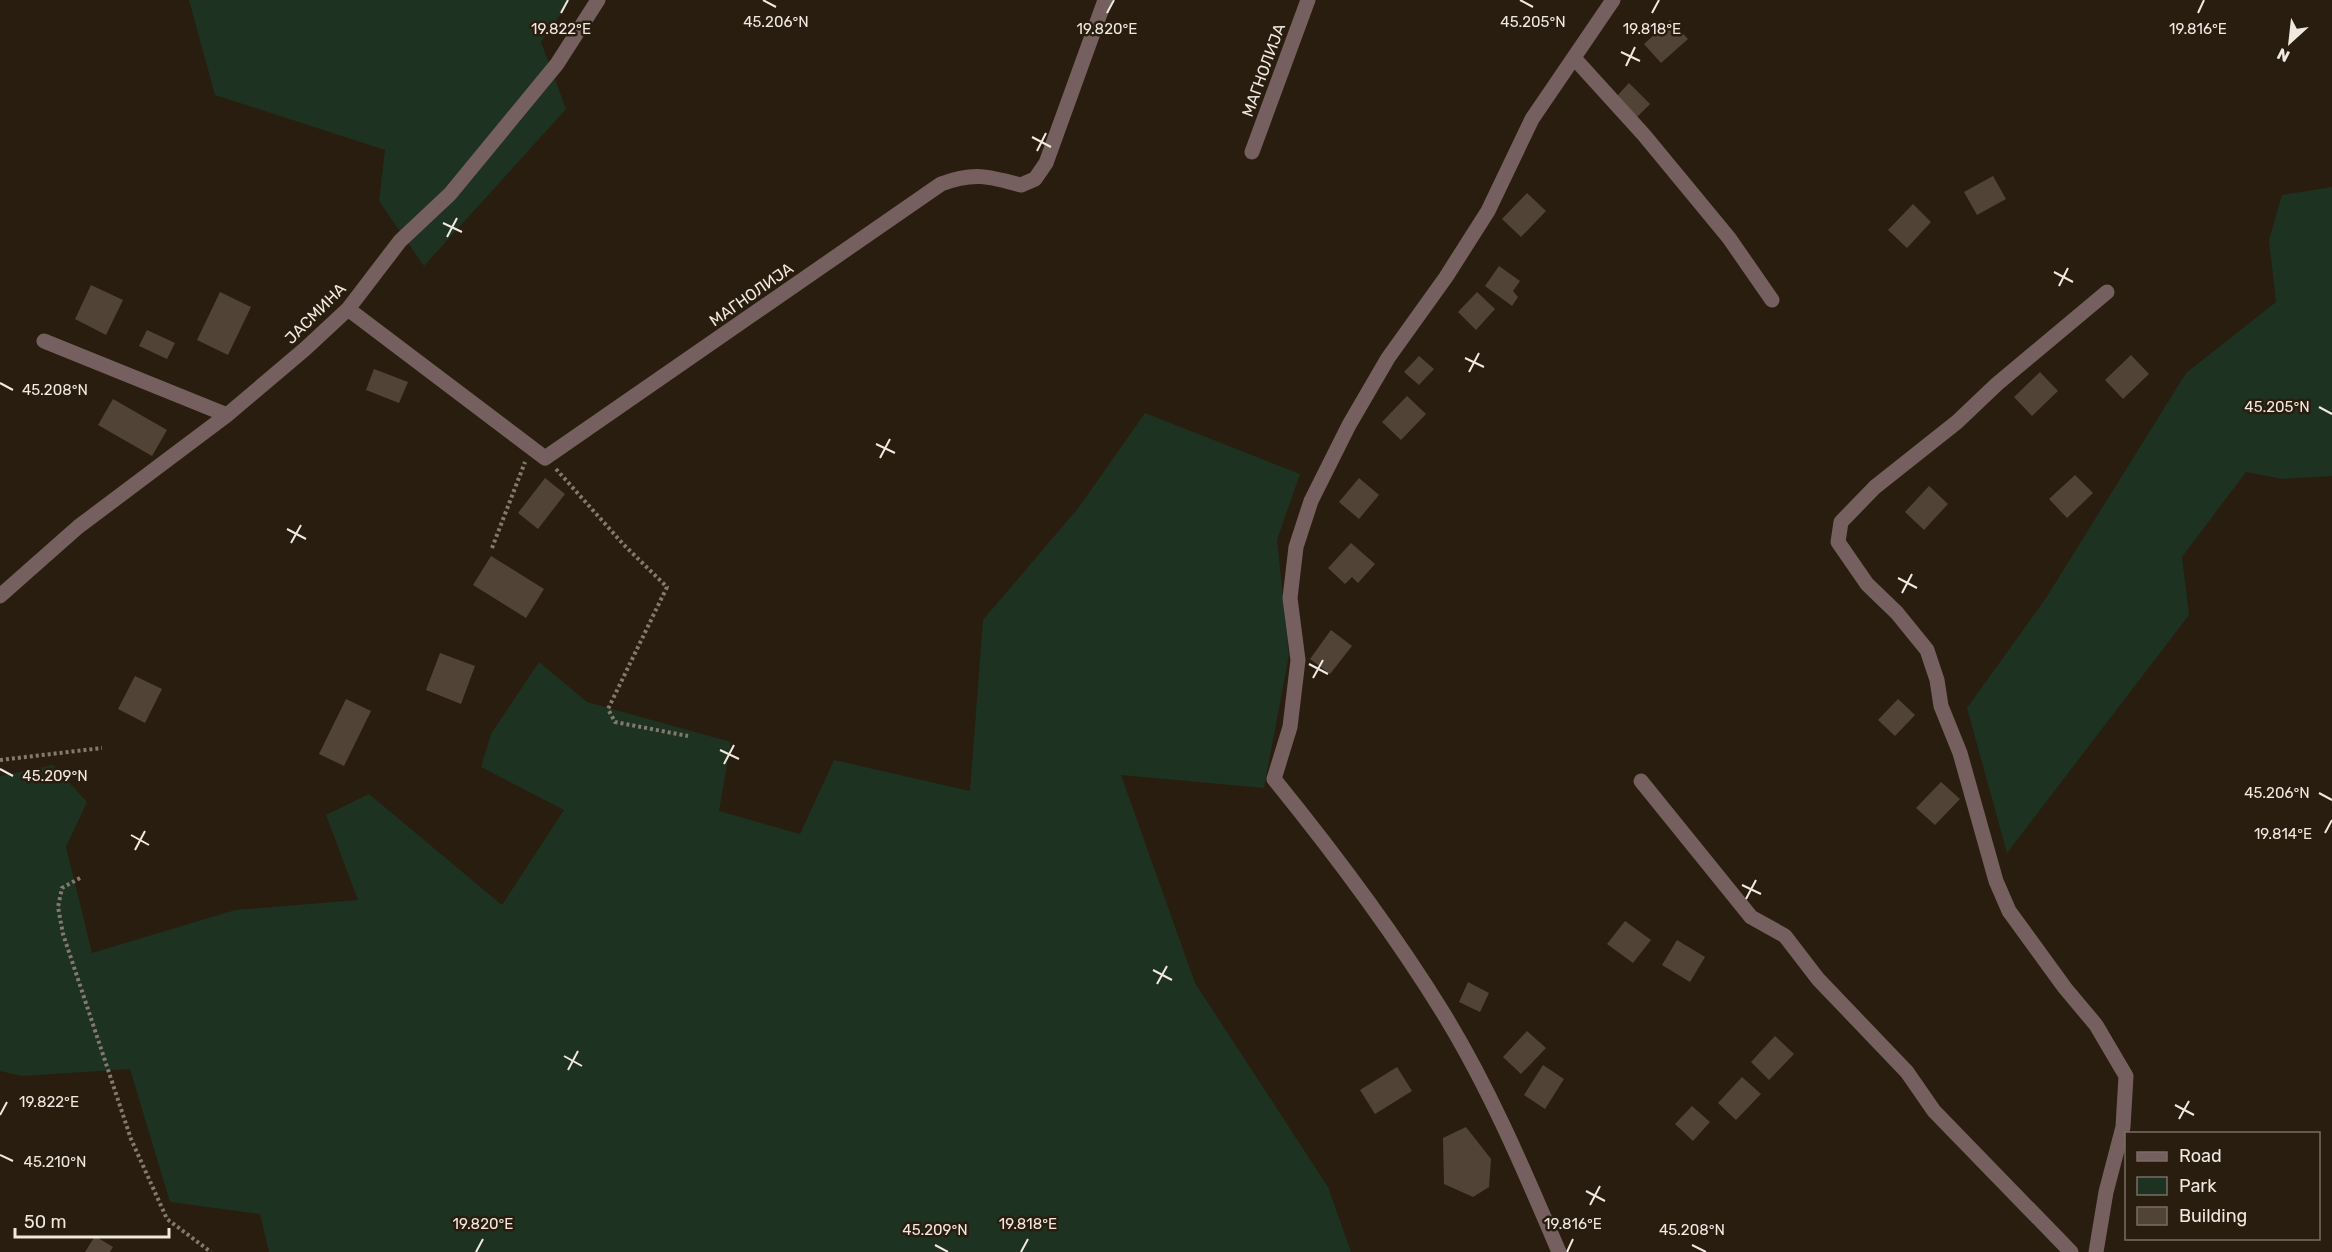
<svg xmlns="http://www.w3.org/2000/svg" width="2332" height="1252" font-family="Rubik,sans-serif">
<rect width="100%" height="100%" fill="#291d10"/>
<path fill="#1d3221" d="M189,0H570L541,42L566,109L424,266L379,201L385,150L215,95Z
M2332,187V476L2283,479L2246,472L2182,557L2189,615L2007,853L1967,708L2046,598L2186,373L2276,302L2269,240L2282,195Z
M1145,413L1300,474L1277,540L1289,655L1264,788L1121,775L1195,983L1328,1187L1351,1252H269L260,1214L170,1202L130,1069L22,1076L0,1071V776L53,765L87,802L66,847L92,953L235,910L358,900L326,815L369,794L502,905L564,810L481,767L491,734L539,662L587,702L731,742L719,811L800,834L834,760L970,791L983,620L1079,507Z"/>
<path fill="#514436" d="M1670,20L1688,39L1661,63L1644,44Z
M1629,83L1650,104L1637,117L1616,97Z
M1993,176L2006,199L1977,215L1964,192Z
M1527,193L1546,211L1521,237L1502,219Z
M1913,204L1931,222L1907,248L1888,230Z
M1499,266L1520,281L1513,291L1518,297L1512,306L1485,286Z
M91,285L123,300L106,335L75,319Z
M220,292L251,307L228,355L197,340Z
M1477,292L1495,309L1476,330L1458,312Z
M147,330L175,343L167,359L139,346Z
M2131,355L2149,374L2123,399L2105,380Z
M1419,356L1434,369L1419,385L1404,372Z
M374,369L408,382L399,403L366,390Z
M2040,372L2058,391L2032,416L2014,397Z
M1407,396L1426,414L1401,440L1382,422Z
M113,399L167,430L152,456L98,425Z
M2075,475L2093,493L2067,518L2049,499Z
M545,478L565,494L538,529L518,513Z
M1359,478L1379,495L1359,519L1339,502Z
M1929,486L1948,504L1924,530L1905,512Z
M1351,543L1375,564L1358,583L1352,577L1345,584L1328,568Z
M491,556L544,589L526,618L473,585Z
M1331,630L1352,646L1330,674L1310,659Z
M440,653L475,666L461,704L426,690Z
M135,676L162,689L145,723L118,709Z
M346,699L371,711L344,766L319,754Z
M1898,699L1915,715L1895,736L1878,720Z
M1941,782L1960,799L1935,825L1916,808Z
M1625,921L1651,940L1633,963L1607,944Z
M1677,940L1705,957L1690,982L1662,965Z
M1468,982L1489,993L1480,1012L1459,1002Z
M1527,1031L1546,1048L1521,1074L1503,1057Z
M1775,1036L1794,1054L1769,1080L1751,1062Z
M1543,1065L1564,1079L1545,1109L1524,1095Z
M1397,1067L1412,1091L1375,1114L1360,1090Z
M1742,1077L1761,1094L1736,1120L1718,1103Z
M1692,1106L1710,1122L1693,1141L1675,1124Z
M1466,1127L1491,1159L1489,1187L1473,1197L1444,1184L1443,1138Z
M95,1236L113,1247L110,1252H85Z"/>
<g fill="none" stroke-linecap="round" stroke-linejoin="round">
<path stroke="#83796e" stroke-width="4" stroke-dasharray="3 3" stroke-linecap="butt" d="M556,469L624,545L667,587L608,709L615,722L688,736
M492,548L525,462
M0,760L102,748
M80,878L62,888L58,907L63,934L131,1139L167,1219L211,1252"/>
<path stroke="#765f5f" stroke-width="15" d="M1575,59L1644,135L1729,238L1772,300
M1252,152L1308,0
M348,309L545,458L941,184C973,172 988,176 1021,185L1035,179L1046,163L1105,0
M44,341L227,415
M0,596L78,527L227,415L305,349L348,309L400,241L450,194L557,64L598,0
M1641,781L1751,917L1785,936L1818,979L1907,1072L1934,1111L2071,1252
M1559,1252C1524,1170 1489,1087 1442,1011C1392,930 1334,853 1274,779L1290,727L1298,660L1290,598L1296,547L1311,501L1349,425L1388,358L1446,277L1488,211L1532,119L1613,0
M2096,1252L2106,1192L2123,1127L2126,1076L2096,1025L2065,988L2009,911L1996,881L1960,753L1941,706L1937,680L1927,650L1897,613L1867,584L1838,542L1841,522L1875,487L1957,422L1997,384L2107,292"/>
</g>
<path fill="none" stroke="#f1e8e0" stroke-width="2" d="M763,0L776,7M1520,0L1533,7M561,13L568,0M1107,13L1114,0M1652,13L1659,0M2198,13L2204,0M1621,52L1640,61M1626,66L1635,47M1032,137L1051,147M1037,151L1046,133M443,223L462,232M447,237L457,218M2054,272L2073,282M2059,286L2068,268M1465,358L1484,367M1469,372L1479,353M0,383L13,390M2319,407L2332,414M876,444L895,453M880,458L890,439M287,529L306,539M291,543L301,525M1898,578L1917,588M1902,593L1912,574M1309,664L1328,674M1313,678L1323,660M720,750L739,759M724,764L734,745M0,769L13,776M2319,793L2332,800M2325,833L2332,820M131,835L149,845M135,850L145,831M1742,885L1761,894M1746,899L1756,880M1153,970L1172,980M1157,984L1167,966M564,1056L582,1066M568,1070L578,1051M2175,1105L2194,1115M0,1115L7,1102M2179,1119L2189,1101M0,1155L13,1161M1586,1191L1605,1201M1590,1205L1600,1186M935,1245L948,1252M1692,1245L1706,1252M476,1252L483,1239M1021,1252L1028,1239M1567,1252L1573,1239"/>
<g text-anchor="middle" stroke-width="5" stroke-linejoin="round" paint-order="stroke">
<g font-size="16" fill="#f1e8e0" stroke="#291d10">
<text transform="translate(1263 70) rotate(-70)" y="6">МАГНОЛИЈА</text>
<text transform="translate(751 294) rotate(-35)" y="6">МАГНОЛИЈА</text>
<text transform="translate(315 313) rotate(-45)" y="6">ЈАСМИНА</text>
</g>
</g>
<g font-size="15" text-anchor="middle" fill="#f1e8e0" stroke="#291d10" stroke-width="5" stroke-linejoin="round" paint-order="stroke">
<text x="776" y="27">45.206°N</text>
<text x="1533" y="27">45.205°N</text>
<text x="561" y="34">19.822°E</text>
<text x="1107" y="34">19.820°E</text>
<text x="1652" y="34">19.818°E</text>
<text x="2198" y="34">19.816°E</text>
<text x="55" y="395">45.208°N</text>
<text x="2277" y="412">45.205°N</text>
<text x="55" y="781">45.209°N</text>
<text x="2277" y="798">45.206°N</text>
<text x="2283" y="839">19.814°E</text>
<text x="49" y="1107">19.822°E</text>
<text x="55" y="1167">45.210°N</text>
<text x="483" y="1229">19.820°E</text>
<text x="1028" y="1229">19.818°E</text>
<text x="1573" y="1229">19.816°E</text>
<text x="935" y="1235">45.209°N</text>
<text x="1692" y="1235">45.208°N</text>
</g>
<rect x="2125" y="1132" width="195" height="108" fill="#291d10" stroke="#796e63" stroke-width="1.5"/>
<rect x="2137" y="1152" width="30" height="9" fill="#765f5f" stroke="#796e63" stroke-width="1.5"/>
<text x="2179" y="1162" font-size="18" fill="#f1e8e0">Road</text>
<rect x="2137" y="1177" width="30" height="18" fill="#1d3221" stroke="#796e63" stroke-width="1.5"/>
<text x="2179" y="1192" font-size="18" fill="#f1e8e0">Park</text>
<rect x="2137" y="1207" width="30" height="18" fill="#514436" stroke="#796e63" stroke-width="1.5"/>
<text x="2179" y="1222" font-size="18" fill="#f1e8e0">Building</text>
<g transform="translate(2290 42) rotate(207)" stroke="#291d10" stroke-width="4.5" paint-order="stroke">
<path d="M0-4.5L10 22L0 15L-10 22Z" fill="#f1e8e0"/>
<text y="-9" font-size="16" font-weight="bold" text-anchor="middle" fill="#f1e8e0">N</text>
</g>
<path d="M15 1228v9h154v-9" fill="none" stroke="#f1e8e0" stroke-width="3"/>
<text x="24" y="1228" font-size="18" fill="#f1e8e0" stroke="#291d10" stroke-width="4.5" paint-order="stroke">50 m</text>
</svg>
